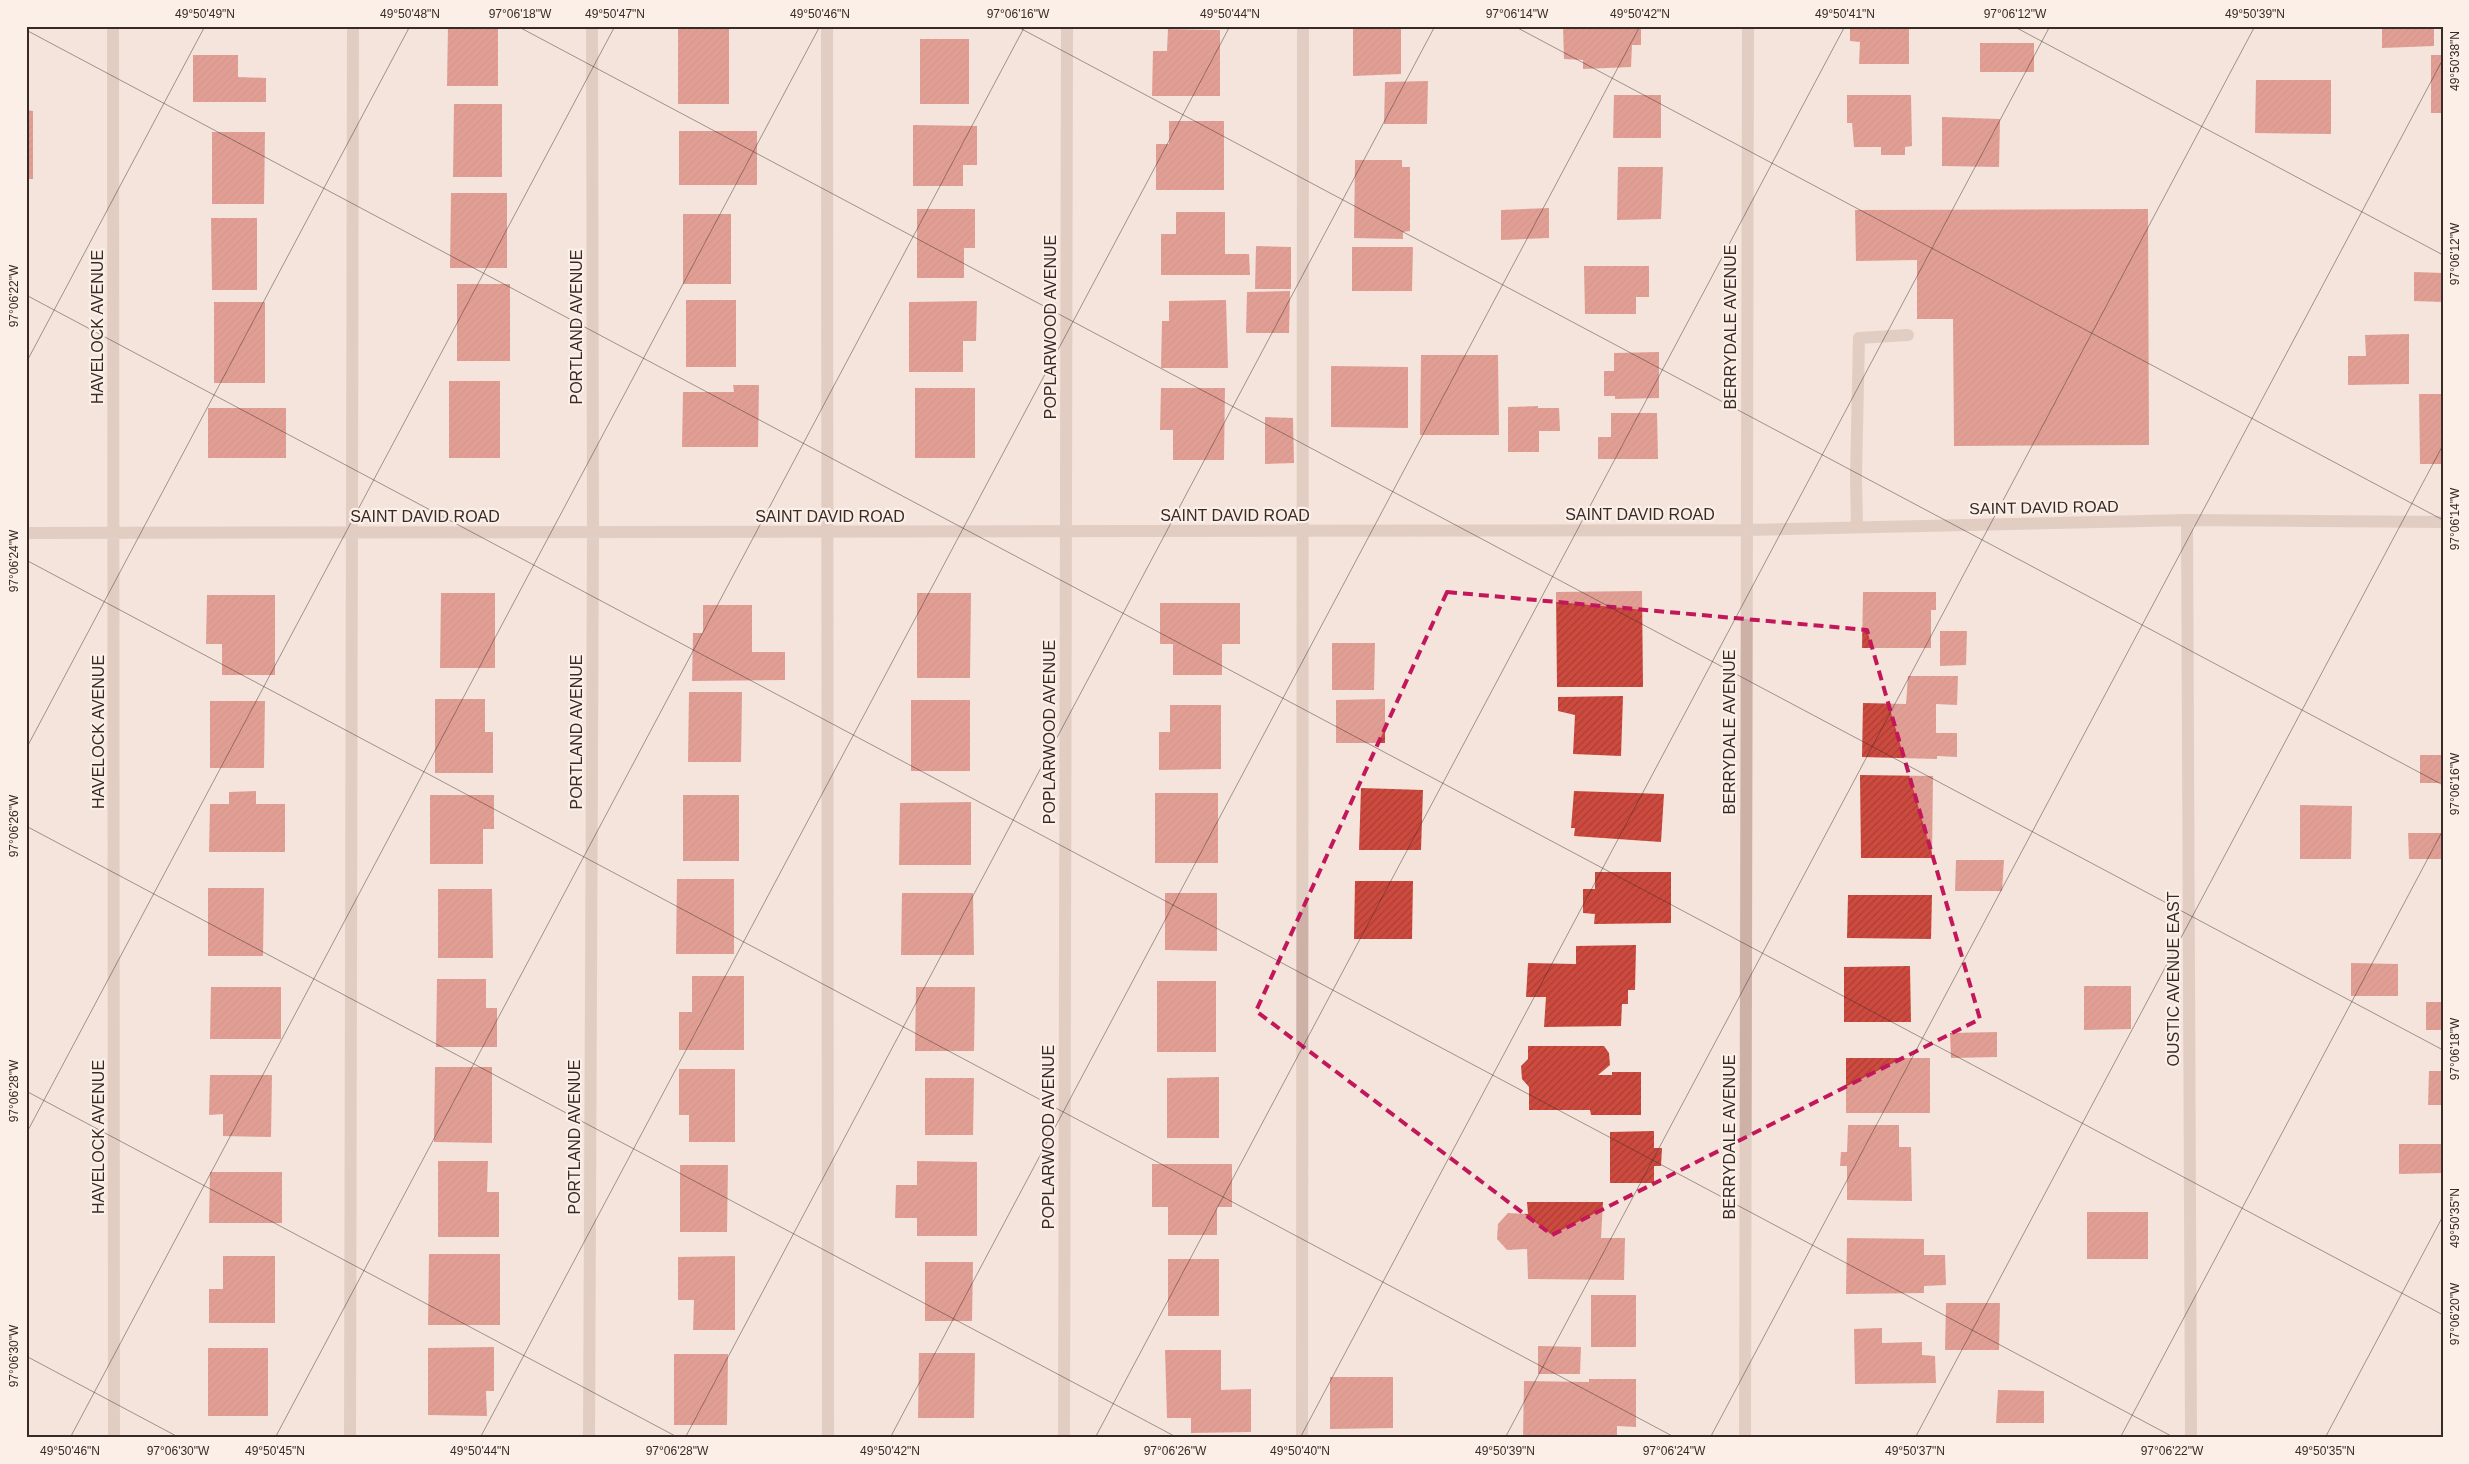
<svg xmlns="http://www.w3.org/2000/svg" width="2469" height="1464" font-family="Helvetica,sans-serif">
<defs>
<pattern id="building-hatch" width="6" height="6" patternUnits="userSpaceOnUse" patternTransform="scale(1.25)"><rect width="6" height="6" fill="#ce4a3f"/><path d="M-1 1l2-2M0 6l6-6M5 7l2-2" fill="none" stroke="#a83e35"/></pattern>
</defs>
<rect width="100%" height="100%" fill="#f4e4db"/>
<path fill="url(#building-hatch)" d="M448,26H498V86H447Z
M678,26H729V104H678Z
M1563,26H1641V45H1632L1631,67L1583,69V60L1564,59Z
M1850,26H1909V64H1859L1860,42L1850,41Z
M2382,26H2434V46L2382,48Z
M1401,27V74L1353,76V28Z
M1168,29L1220,30V96H1152L1153,51H1167Z
M920,39H969V104H920Z
M1980,43H2034V72H1980Z
M193,55H238V77L266,78V102H193Z
M2431,55H2443V113H2431Z
M2256,80H2331V134L2255,133Z
M1428,81L1427,124H1384L1385,82Z
M1614,95H1661V138H1613Z
M1847,95H1911L1912,146L1905,147V155H1881V147H1854L1852,123H1847Z
M454,104H502V177H453Z
M26,110L33,111V179H26Z
M1942,117L2000,119L1999,167L1942,166Z
M1169,121H1224V190H1156V144H1169Z
M913,125L977,126V165H963V186H913Z
M679,131H757V185H679Z
M212,132H265L264,204H212Z
M1355,160H1402V167H1410V231L1403,232V239L1354,238Z
M1618,167H1663L1661,219L1617,220Z
M451,193H507V268H450Z
M26,200H29L28,273H26Z
M1549,208V238L1501,240V210Z
M917,209H975V248H964V278H917Z
M2148,209L2149,445L1954,446L1953,319H1917V260L1856,261L1855,210Z
M1176,212H1225V254H1249L1250,275H1161V234H1176Z
M683,214H731V284H683Z
M211,218H257V290H212Z
M1256,246L1291,247V289H1255Z
M1352,247H1413L1412,291H1352Z
M1584,266H1649V297H1636V314H1585Z
M2414,272L2443,273V302L2414,301Z
M457,284H510V361H457Z
M1290,291L1289,333H1246L1247,292Z
M686,300H736V367H686Z
M1226,300L1228,368H1161L1162,321H1169V301Z
M977,301L976,341H963V372H909V302Z
M214,302H265V383H214Z
M2409,334V384L2348,385V356H2366L2365,335Z
M1659,352V398L1615,399V396H1604V371H1614V353Z
M1421,355H1498L1499,435H1420Z
M1331,366L1408,367V428L1331,427Z
M449,381H500V458H449Z
M733,385H759L758,447H682L683,392H734Z
M915,388H975V458H915Z
M1161,388H1225L1224,460H1173V430H1160Z
M2419,394H2443V464H2420Z
M1538,406V408H1559L1560,431H1539V452H1508V407Z
M208,408H286V458H208Z
M1611,413H1657L1658,459H1598V437H1611Z
M1265,417L1293,418L1294,463L1265,464Z
M1642,591L1643,687H1557L1556,592Z
M1863,592H1936V610H1931V648H1862Z
M441,593H495V668H440Z
M917,593H971L970,678H917Z
M207,595H275V675H222V644H206Z
M1160,603H1240V644H1222V675H1173V644H1160Z
M703,605H752V652H785V680L692,681L693,633H703Z
M1940,631H1967L1966,665L1940,666Z
M1332,643H1375L1374,690H1332Z
M1908,676H1958L1957,705L1936,704V733H1957V757L1937,756V759L1862,757L1863,703L1906,704Z
M689,692H742L741,762H688Z
M1623,696L1621,756L1573,754L1575,715L1558,711V697Z
M435,699H485V732H493V773H435Z
M1385,699V743H1336V700Z
M911,700H970V771H911Z
M210,701H265L264,768H210Z
M1170,705H1221V769L1159,770V732H1170Z
M2420,755H2443V783H2420Z
M1860,775L1933,776L1932,858H1861Z
M1361,788L1423,790L1421,850H1359Z
M256,791V804H285V852H209L210,804H229V792Z
M1574,791L1664,794L1661,842L1574,836L1575,828H1571Z
M1155,793H1218V863H1155Z
M430,795H494V829H483V864H430Z
M683,795H739V861H683Z
M971,802V865H899L900,803Z
M2300,805L2352,806L2351,859H2300Z
M2408,833H2443V859H2409Z
M1956,860H2004L2002,891H1955Z
M1595,872H1671V923L1594,924L1595,914L1583,913V889H1595Z
M677,879H734V954H676Z
M1355,881H1413L1412,939H1354Z
M208,888H264L263,956H208Z
M438,889H492L493,958H438Z
M902,893H973L974,955H901Z
M1165,893H1217V951L1165,950Z
M1848,895H1932L1931,939L1847,938Z
M1636,945L1635,990H1628V1004H1622L1621,1026L1544,1027L1546,997H1526L1528,963L1576,964V946Z
M2351,963L2398,964V996H2351Z
M1910,966L1911,1022H1844V967Z
M692,976H744V1050H679V1012H692Z
M437,979H486V1008H497V1047H436Z
M1157,981H1216V1052H1157Z
M2084,986H2131V1029L2084,1030Z
M211,987H281V1039H210Z
M916,987H975L974,1051H915Z
M2426,1002H2443V1030H2426Z
M1997,1032V1057L1951,1058L1950,1033Z
M1528,1046H1604L1609,1053L1610,1065L1598,1075H1612V1072H1641V1115H1591L1590,1110H1529V1087L1522,1079L1521,1066L1528,1059Z
M1846,1058H1930V1113H1846Z
M435,1067H492V1143L434,1142Z
M679,1069H735V1142H689V1115H679Z
M2429,1071H2443V1105H2428Z
M210,1075H272L271,1137L223,1136V1114L209,1115Z
M1219,1077V1138H1167V1078Z
M925,1078H974L973,1135H925Z
M1848,1125H1899V1147H1911L1912,1201L1847,1200V1166H1840L1841,1152H1847Z
M1654,1131V1148H1662L1661,1166H1654V1183H1610V1132Z
M2399,1144H2443V1173L2399,1174Z
M438,1161H488L487,1192H499V1237H438Z
M917,1161L977,1162V1236H917V1218H895L896,1185H917Z
M1152,1164H1232V1207H1217V1235H1168V1207H1152Z
M680,1165H728L727,1232H680Z
M210,1172H282V1223H209Z
M1527,1202H1603L1601,1238H1625L1624,1280L1528,1279L1527,1249L1507,1250L1497,1239L1498,1224L1508,1213L1528,1214Z
M2087,1212H2148V1259H2087Z
M1847,1238L1924,1239V1255H1945L1946,1285L1924,1286V1293L1846,1294Z
M429,1254H500V1325H428Z
M223,1256H275V1323H209V1289H223Z
M735,1256V1330H693L694,1300H678V1257Z
M1168,1259H1219V1316H1168Z
M925,1262H973L972,1321H925Z
M1591,1295H1636V1347H1591Z
M1946,1303H2000L1999,1350H1945Z
M1882,1328V1343L1922,1342V1355L1935,1356L1936,1383L1855,1384L1854,1329Z
M1538,1346L1581,1347L1580,1374H1538Z
M494,1347V1391H486L487,1416L428,1415V1348Z
M208,1348H268V1416H208Z
M1165,1350H1221V1390L1251,1389V1432L1191,1433V1418H1167Z
M919,1353H975L974,1418H918Z
M674,1354H728L727,1425H674Z
M1330,1377H1393V1428L1330,1429Z
M1589,1379H1636V1427L1617,1426V1437L1608,1438H1523L1524,1381L1589,1382Z
M1998,1390L2044,1391V1423H1996Z"/>
<g fill="none" stroke-linecap="round" stroke-linejoin="round">
<path stroke="#cdb1a6" stroke-width="12" d="M827,26L828,1438
M1857,527L1856,476L1859,338L1908,335
M350,1438L353,26
M1302,1438L1303,26"/>
<path stroke="#cdb1a6" stroke-width="12" d="M113,26L114,1438
M2187,520L2191,1438
M26,533L1745,530L2187,520L2443,522
M589,1438L593,532L592,26
M1064,1438L1067,26
M1745,1438L1748,26"/>
</g>
<path d="M0 0H2469V1464H0ZM1447,592L1867,630L1980,1019L1552,1235L1256,1011Z" fill="#f4e4db" fill-opacity=".55" fill-rule="evenodd"/>
<path fill="none" stroke="#c2185b" stroke-width="4" stroke-dasharray="10 6" stroke-linejoin="round" d="M1447,592L1867,630L1980,1019L1552,1235L1256,1011Z"/>
<path fill="none" stroke="#382a27" stroke-width="1" stroke-opacity="0.45" d="M517,26L2443,1050M1016,26L2443,785M1514,26L2443,520M2013,26L2443,255M26,30L2443,1315M26,295L2175,1438M26,363L205,26M26,560L1676,1438M26,749L410,26M26,826L1178,1438M26,1091L679,1438M26,1134L615,26M26,1356L180,1438M70,1438L820,26M275,1438L1025,26M480,1438L1230,26M685,1438L1435,26M890,1438L1640,26M1095,1438L1845,26M1300,1438L2050,26M1505,1438L2255,26M1710,1438L2443,59M1915,1438L2443,445M2120,1438L2443,830M2325,1438L2443,1216"/>
<g text-anchor="middle" stroke-width="4.5" stroke-linejoin="round" paint-order="stroke">
<g font-size="16" fill="#382a27" stroke="#fbefe8">
<text transform="translate(97 327) rotate(-90)" y="6">HAVELOCK AVENUE</text>
<text transform="translate(576 327) rotate(-90)" y="6">PORTLAND AVENUE</text>
<text transform="translate(1050 327) rotate(-90)" y="6">POPLARWOOD AVENUE</text>
<text transform="translate(1730 327) rotate(-90)" y="6">BERRYDALE AVENUE</text>
<text transform="translate(2044 507) rotate(-1)" y="6">SAINT DAVID ROAD</text>
<text x="1640" y="520">SAINT DAVID ROAD</text>
<text x="1235" y="521">SAINT DAVID ROAD</text>
<text x="425" y="522">SAINT DAVID ROAD</text>
<text x="830" y="522">SAINT DAVID ROAD</text>
<text transform="translate(98 732) rotate(-90)" y="6">HAVELOCK AVENUE</text>
<text transform="translate(576 732) rotate(-90)" y="6">PORTLAND AVENUE</text>
<text transform="translate(1049 732) rotate(-90)" y="6">POPLARWOOD AVENUE</text>
<text transform="translate(1729 732) rotate(-90)" y="6">BERRYDALE AVENUE</text>
<text transform="translate(2173 979) rotate(-90)" y="6">OUSTIC AVENUE EAST</text>
<text transform="translate(98 1137) rotate(-90)" y="6">HAVELOCK AVENUE</text>
<text transform="translate(574 1137) rotate(-90)" y="6">PORTLAND AVENUE</text>
<text transform="translate(1048 1137) rotate(-90)" y="6">POPLARWOOD AVENUE</text>
<text transform="translate(1729 1137) rotate(-90)" y="6">BERRYDALE AVENUE</text>
</g>
</g>
<rect width="2469" height="1464" fill="none" stroke="#fbefe8" stroke-width="55"/>
<rect x="28" y="28" width="2414" height="1408" fill="none" stroke="#382a27" stroke-width="2"/>
<g font-size="12" text-anchor="middle" fill="#382a27">
<text x="205" y="18">49°50'49"N</text>
<text x="410" y="18">49°50'48"N</text>
<text x="520" y="18">97°06'18"W</text>
<text x="615" y="18">49°50'47"N</text>
<text x="820" y="18">49°50'46"N</text>
<text x="1018" y="18">97°06'16"W</text>
<text x="1230" y="18">49°50'44"N</text>
<text x="1517" y="18">97°06'14"W</text>
<text x="1640" y="18">49°50'42"N</text>
<text x="1845" y="18">49°50'41"N</text>
<text x="2015" y="18">97°06'12"W</text>
<text x="2255" y="18">49°50'39"N</text>
<text transform="translate(2455 61) rotate(-90)" y="4">49°50'38"N</text>
<text transform="translate(2455 254) rotate(-90)" y="4">97°06'12"W</text>
<text transform="translate(14 296) rotate(-90)" y="4">97°06'22"W</text>
<text transform="translate(2455 519) rotate(-90)" y="4">97°06'14"W</text>
<text transform="translate(14 561) rotate(-90)" y="4">97°06'24"W</text>
<text transform="translate(2455 784) rotate(-90)" y="4">97°06'16"W</text>
<text transform="translate(14 826) rotate(-90)" y="4">97°06'26"W</text>
<text transform="translate(2455 1049) rotate(-90)" y="4">97°06'18"W</text>
<text transform="translate(14 1091) rotate(-90)" y="4">97°06'28"W</text>
<text transform="translate(2455 1218) rotate(-90)" y="4">49°50'35"N</text>
<text transform="translate(2455 1314) rotate(-90)" y="4">97°06'20"W</text>
<text transform="translate(14 1356) rotate(-90)" y="4">97°06'30"W</text>
<text x="70" y="1455">49°50'46"N</text>
<text x="178" y="1455">97°06'30"W</text>
<text x="275" y="1455">49°50'45"N</text>
<text x="480" y="1455">49°50'44"N</text>
<text x="677" y="1455">97°06'28"W</text>
<text x="890" y="1455">49°50'42"N</text>
<text x="1175" y="1455">97°06'26"W</text>
<text x="1300" y="1455">49°50'40"N</text>
<text x="1505" y="1455">49°50'39"N</text>
<text x="1674" y="1455">97°06'24"W</text>
<text x="1915" y="1455">49°50'37"N</text>
<text x="2172" y="1455">97°06'22"W</text>
<text x="2325" y="1455">49°50'35"N</text>
</g>
</svg>
